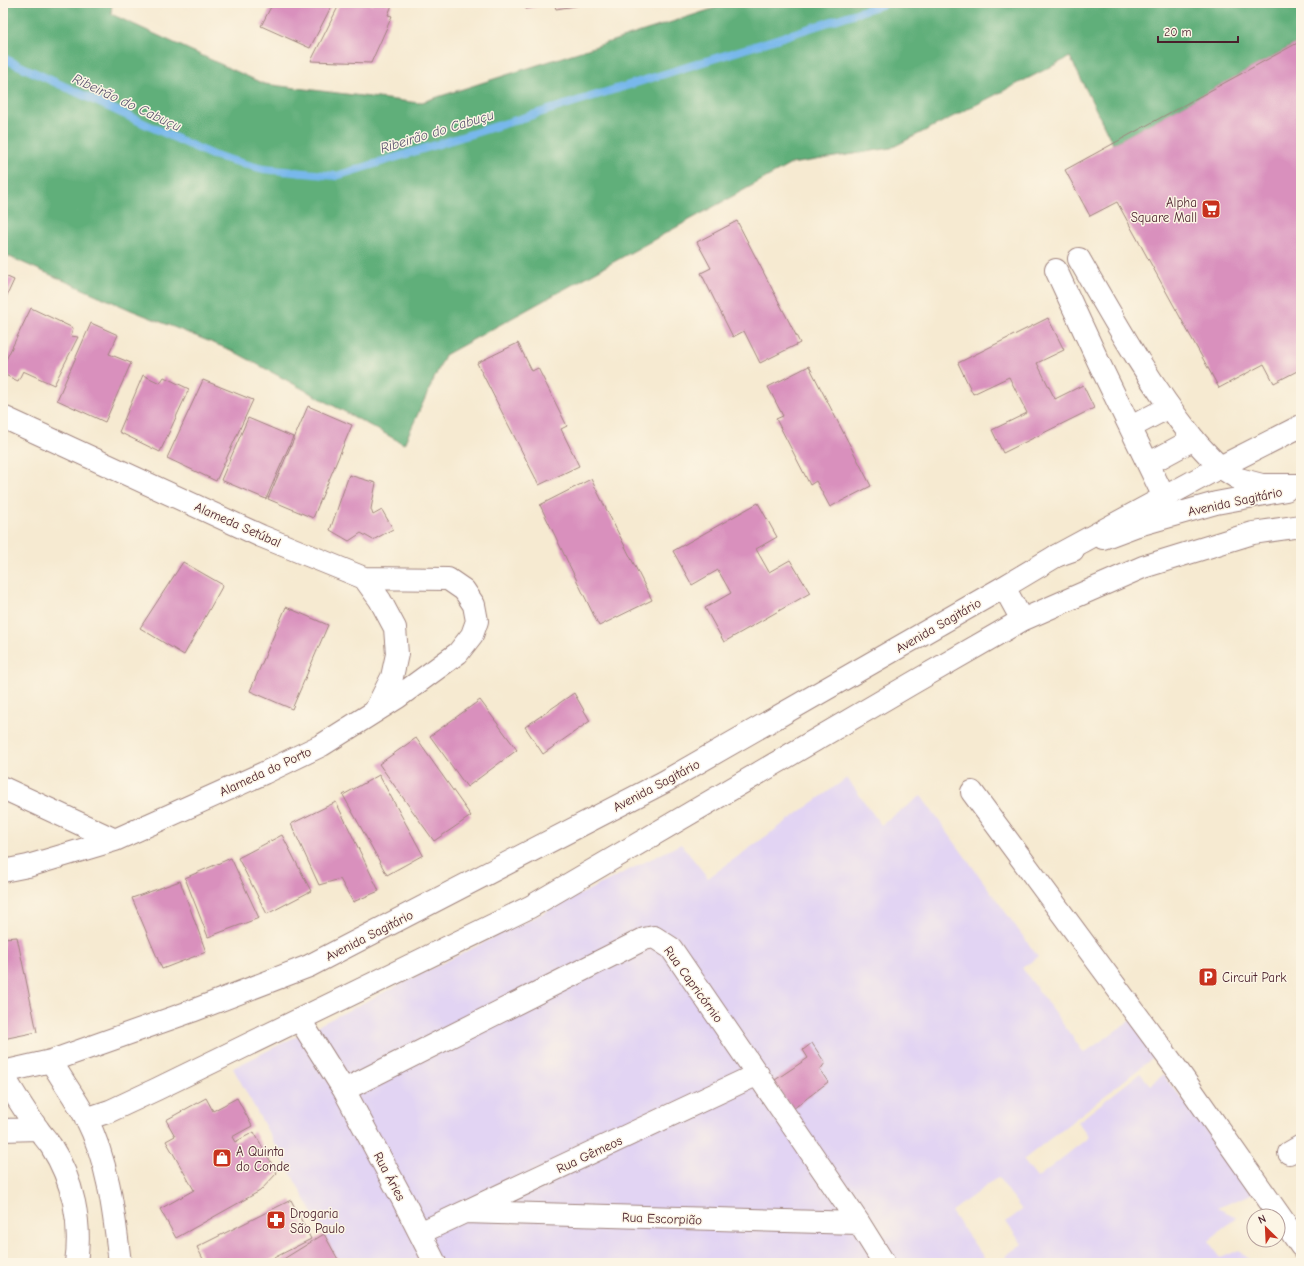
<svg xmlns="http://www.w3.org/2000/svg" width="1304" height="1266" font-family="'Comic Neue',sans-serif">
<rect width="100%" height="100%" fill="#fcf5e5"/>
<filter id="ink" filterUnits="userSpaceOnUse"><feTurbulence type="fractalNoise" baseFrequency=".025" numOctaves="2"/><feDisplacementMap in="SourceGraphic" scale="8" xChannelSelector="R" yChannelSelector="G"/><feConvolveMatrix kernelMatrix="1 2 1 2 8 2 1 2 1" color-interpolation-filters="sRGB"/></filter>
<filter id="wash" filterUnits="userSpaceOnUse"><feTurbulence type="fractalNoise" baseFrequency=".012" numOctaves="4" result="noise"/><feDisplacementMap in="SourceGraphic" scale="16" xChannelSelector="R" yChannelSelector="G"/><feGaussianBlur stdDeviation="0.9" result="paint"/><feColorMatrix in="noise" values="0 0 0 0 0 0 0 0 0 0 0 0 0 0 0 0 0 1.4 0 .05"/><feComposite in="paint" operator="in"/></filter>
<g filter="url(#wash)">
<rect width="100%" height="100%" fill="#f6ead1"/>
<path fill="#e2d4f3" d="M847,778L881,825L921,796L1038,957L1022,968L1084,1053L1131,1020L1154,1057L1023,1160L1037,1178L1089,1137L1078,1122L1140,1073L1150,1085L1163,1075L1257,1192L1217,1208L1237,1217L1208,1241L1221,1258L1239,1250L1253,1263H1010L1005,1256L1022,1244L1006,1222L1022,1210L998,1177L951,1212L988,1263H340L233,1068L681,844L708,878Z"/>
<path fill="#60af7a" stroke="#556752" d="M3,3H112L111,14L264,84L419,103L731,3H1301V41L1113,144L1070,57L891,148L791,164L445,355L404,444L233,351L131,310L3,254Z"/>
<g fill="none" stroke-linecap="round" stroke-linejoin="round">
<path stroke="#78b8ec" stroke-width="8" d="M3,58L212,155L263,169L336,176L761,44L887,3"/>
</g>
<g id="blocks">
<path fill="#d990bd" d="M273,3H333L310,48L261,26Z
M340,3H369L373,5L374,3H386L392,5L388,15L392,16L371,63L311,61Z
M523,3H549V4L526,9Z
M554,3H580L581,5L556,9Z
M1301,41V369L1274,383L1264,364L1219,388L1117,202L1090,216L1065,170Z
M737,221L800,343L760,363L744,331L733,337L701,273L711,268L697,242Z
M3,275L14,280L3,304Z
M31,308L73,328L71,336L78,337L54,385L23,371L18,381L3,374V366Z
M1048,318L1064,350L1037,363L1055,399L1083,385L1094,408L1003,453L992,430L1027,413L1009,377L973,394L958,363Z
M91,323L118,335L109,354L131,363L105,422L57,400Z
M518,343L532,371L538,368L567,426L561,429L579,466L539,485L477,363Z
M809,366L871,486L830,507L816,481L810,485L776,419L783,416L768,387Z
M143,375L160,383L164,377L189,389L160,452L119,432Z
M203,380L253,400L216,481L167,458Z
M308,406L352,425L313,518L268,499Z
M248,418L293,437L266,499L221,480Z
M349,475L376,483L371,509L373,515L382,510L393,529L373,540L361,533L349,541L330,530Z
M591,479L652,600L599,626L540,505Z
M758,503L777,537L756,549L769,572L790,560L810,593L724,642L705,608L731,593L718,570L692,585L673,551Z
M183,562L223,585L184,655L140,628Z
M286,607L328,625L292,709L250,691Z
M574,693L590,721L543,754L525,727Z
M480,700L517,750L467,787L430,736Z
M416,738L471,816L434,841L379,764Z
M379,775L423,855L387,875L343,795Z
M336,802L379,891L353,902L340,879L319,885L291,824Z
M282,835L311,891L267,914L238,858Z
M231,858L259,918L208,937L185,878Z
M180,881L206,952L162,969L132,898Z
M17,937L37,1032L3,1039V938Z
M812,1043L825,1063L820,1070L828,1082L793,1109L772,1082L808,1058L803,1050Z
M206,1098L213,1111L237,1098L252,1126L232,1137L235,1142L254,1132L277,1173L260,1191L176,1238L160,1209L194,1190L166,1141L175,1136L166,1120Z
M291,1200L311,1239L264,1263H205L197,1247Z
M324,1234L340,1263H277Z"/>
</g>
</g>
<g filter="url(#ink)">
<use href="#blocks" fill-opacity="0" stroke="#a0847e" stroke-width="1"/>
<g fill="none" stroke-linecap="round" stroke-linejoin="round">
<g stroke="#a0847e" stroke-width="24">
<path id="minor" d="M1079,259C1114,320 1149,383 1193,438C1201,448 1211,458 1220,467
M1056,270L1099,363L1164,497
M3,417L261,536L364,578L448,579L464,590L474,605L477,621L472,635L458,653L398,697L322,745L264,773L115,840L28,866L3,871
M1131,427L1169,407
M1148,464L1194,439
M1103,538L1135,526L1216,503L1286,490
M364,578L380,600L395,628L397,654L392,677L375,711
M1004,587L1022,620
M3,788L115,840
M972,792L1176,1068L1301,1246
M300,1020L344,1090L403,1200L435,1263
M51,1061C62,1080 76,1099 86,1118C109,1163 114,1214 120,1263
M3,1072L51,1061L192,1011L309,966L664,782L1004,587L1056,556L1073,550
M3,1075C14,1093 25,1112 38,1129C42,1135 47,1140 51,1146C73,1180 82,1223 76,1263
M344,1090L644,939L654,937L671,948L859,1223L884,1263
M86,1119L110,1111L157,1089L530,907L911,684L1022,620L1143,567L1253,533L1301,526
M3,1130L37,1129
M1289,1153L1301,1146
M465,1212L859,1223
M420,1233L758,1074"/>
</g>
<g stroke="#a0847e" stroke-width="24">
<path id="major" d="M1220,467L1239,479L1262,485H1301
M1056,556L1220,467L1301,426"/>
</g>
<use href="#minor" stroke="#fff" stroke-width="22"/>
<use href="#major" stroke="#fff" stroke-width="22"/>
</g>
</g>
<defs>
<g id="supermarket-square" transform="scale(1)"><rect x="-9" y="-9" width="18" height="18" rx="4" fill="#c8321e" stroke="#fcf5e5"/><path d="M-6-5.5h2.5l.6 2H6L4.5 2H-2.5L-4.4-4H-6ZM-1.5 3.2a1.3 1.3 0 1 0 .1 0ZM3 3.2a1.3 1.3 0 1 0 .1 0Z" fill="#fff"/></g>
<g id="parking-square" transform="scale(1)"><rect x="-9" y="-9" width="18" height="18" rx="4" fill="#c8321e" stroke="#fcf5e5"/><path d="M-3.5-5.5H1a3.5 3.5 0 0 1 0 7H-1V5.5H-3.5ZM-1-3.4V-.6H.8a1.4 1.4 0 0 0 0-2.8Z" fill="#fff"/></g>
<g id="shop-square" transform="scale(1)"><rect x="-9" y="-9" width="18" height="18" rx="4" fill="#c8321e" stroke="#fcf5e5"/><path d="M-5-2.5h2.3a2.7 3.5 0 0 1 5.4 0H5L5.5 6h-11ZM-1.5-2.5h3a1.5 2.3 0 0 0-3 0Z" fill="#fff"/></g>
<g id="pharmacy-square" transform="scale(1)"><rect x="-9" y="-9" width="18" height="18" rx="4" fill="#c8321e" stroke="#fcf5e5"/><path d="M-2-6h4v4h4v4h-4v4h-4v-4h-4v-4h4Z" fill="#fff"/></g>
</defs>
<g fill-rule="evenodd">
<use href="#supermarket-square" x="1211" y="209"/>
<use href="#parking-square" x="1208" y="977"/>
<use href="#shop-square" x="222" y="1158"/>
<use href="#pharmacy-square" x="276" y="1220"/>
</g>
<g text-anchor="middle" stroke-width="3" stroke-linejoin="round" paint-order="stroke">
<g font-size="13" fill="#4a1f2b" stroke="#fcf5e5" text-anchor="start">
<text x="1197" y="207" text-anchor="end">Alpha<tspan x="1197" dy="15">Square Mall</tspan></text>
<text x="1222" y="982">Circuit Park</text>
<text x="236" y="1156">A Quinta<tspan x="236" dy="15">do Conde</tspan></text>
<text x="290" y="1218">Drogaria<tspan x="290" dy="15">São Paulo</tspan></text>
</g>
<g font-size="13" fill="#4a1f2b" stroke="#fcf5e5">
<text transform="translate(1235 501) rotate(-12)" y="5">Avenida Sagitário</text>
<text transform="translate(238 524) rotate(24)" y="5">Alameda Setúbal</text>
<text transform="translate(938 625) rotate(-30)" y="5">Avenida Sagitário</text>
<text transform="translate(265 771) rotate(-25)" y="5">Alameda do Porto</text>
<text transform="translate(656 785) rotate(-28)" y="5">Avenida Sagitário</text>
<text transform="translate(369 935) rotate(-27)" y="5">Avenida Sagitário</text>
<text transform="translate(694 984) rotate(54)" y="5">Rua Capricórnio</text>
<text transform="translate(589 1154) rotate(-25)" y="5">Rua Gêmeos</text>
<text transform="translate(390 1176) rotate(62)" y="5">Rua Áries</text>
<text transform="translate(662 1218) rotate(2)" y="5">Rua Escorpião</text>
</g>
<g font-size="14" font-style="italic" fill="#5a556f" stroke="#fcf5e5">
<text transform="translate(127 102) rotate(25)" y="5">Ribeirão do Cabuçu</text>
<text transform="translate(437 131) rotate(-17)" y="5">Ribeirão do Cabuçu</text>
</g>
</g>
<rect width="1304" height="1266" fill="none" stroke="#fcf5e5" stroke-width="16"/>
<g transform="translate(1266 1228) rotate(336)"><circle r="19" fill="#fcf5e5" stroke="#b59f9b"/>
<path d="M0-3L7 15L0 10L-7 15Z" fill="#c8321e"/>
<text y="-6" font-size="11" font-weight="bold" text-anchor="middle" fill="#4a1f2b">N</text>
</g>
<path d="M1158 36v6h80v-6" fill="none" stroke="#4a1f2b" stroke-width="2"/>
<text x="1164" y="36" font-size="12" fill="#4a1f2b" stroke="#fcf5e5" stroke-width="3" paint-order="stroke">20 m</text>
</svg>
